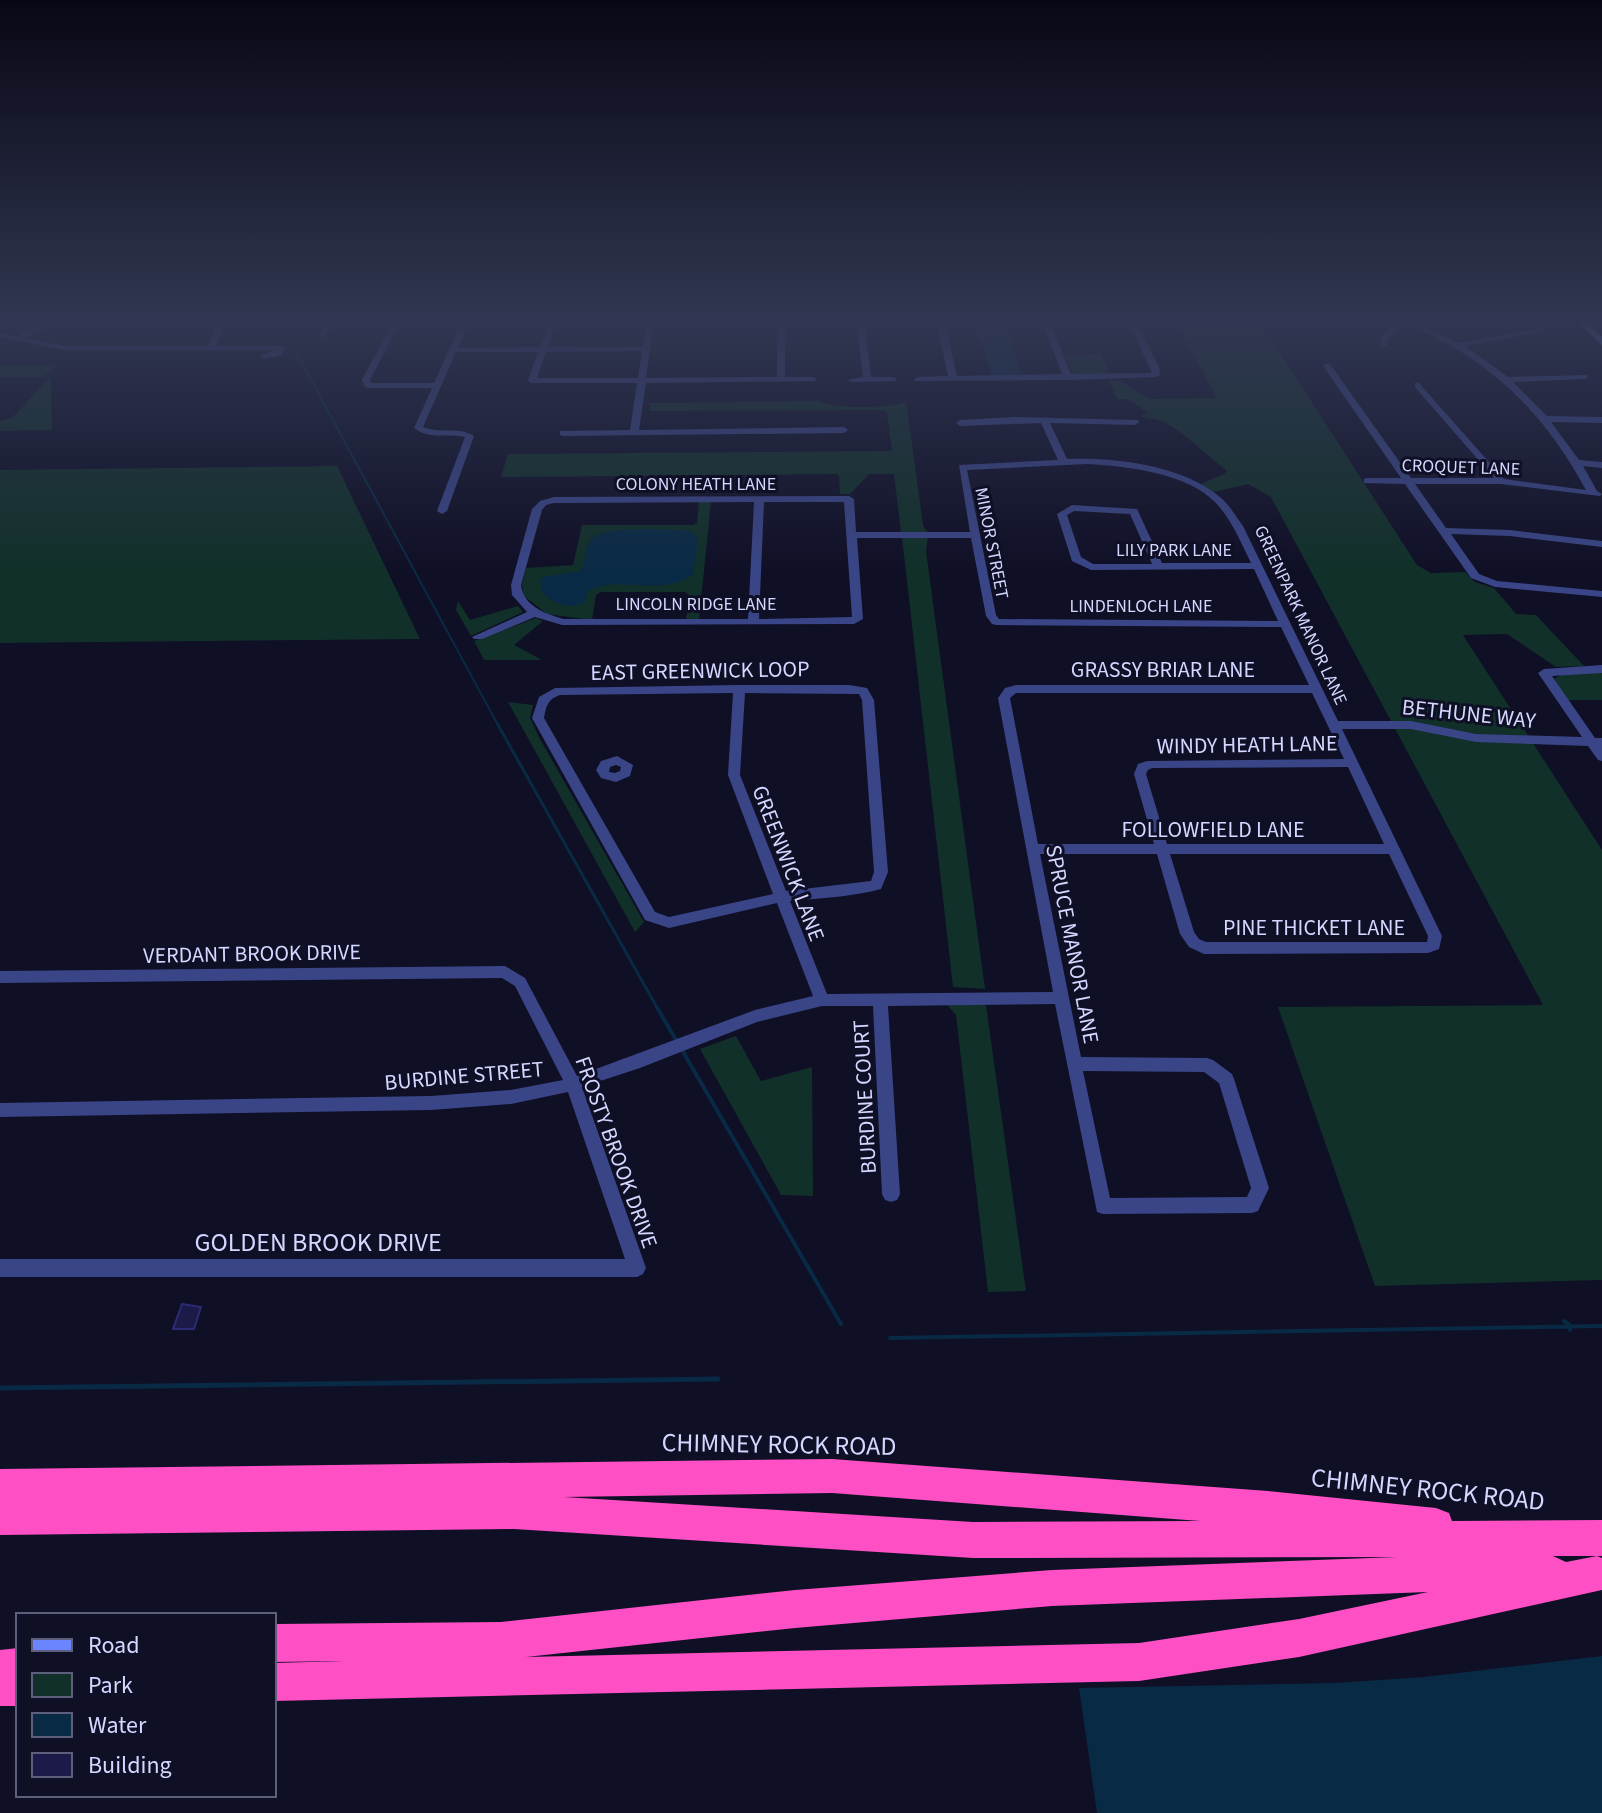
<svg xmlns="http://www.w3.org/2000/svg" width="1602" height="1813" font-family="'Source Sans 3',sans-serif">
<rect width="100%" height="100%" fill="#0f0f26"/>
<path fill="#113029" d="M1175,319H1258L1417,565L1431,573L1465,572L1475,582L1494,588L1516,614L1536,615L1584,666L1556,667L1507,634L1463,635L1602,850V1280L1375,1286L1278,1007L1543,1005L1271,497L1248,484L1214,492L1201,484L1226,473V470C1210,458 1176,425 1159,420C1151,418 1149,420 1141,416L1148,413L1128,399H1117L1109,381H1120L1149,399L1217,398Z
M1101,354L1110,375L1073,374L1065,355Z
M0,365H56L44,377H0Z
M51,376L52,430L0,431V421L12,418Z
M819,401C831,409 894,409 906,401L923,525L927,532H901L894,474H869L850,494H840L839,476L836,474L501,477L508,454L892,451L887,412L881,410L649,411L650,403Z
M337,466L420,639L0,643V470Z
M699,502H711L699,620H686L689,595L685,592H601L596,595L592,620L547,614L524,596L522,584L526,568L573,565L582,525H693L697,523Z
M902,537H928L926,551L985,989L953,987Z
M458,601L470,620L518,606L523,612L471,636L456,610Z
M536,618L543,621L514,645L542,660H484L474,641Z
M1602,672V700H1566L1554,679L1561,675Z
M508,702L533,705L530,718L540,739L644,922L635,932Z
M947,1005H986L1026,1291L988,1292L956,1015Z
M736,1036L761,1081L812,1067L813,1196L781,1195L700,1049Z"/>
<path fill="#092a45" d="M975,319H1004L1022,375H991Z
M681,530L692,532L698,538L693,574C663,599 615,573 587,592L585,602C569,611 555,603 542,593L540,580L543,577L580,571C587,562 584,551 590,541C598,525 663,530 681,530Z
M1602,1656V1813H1097L1079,1688L1335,1683L1424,1677Z"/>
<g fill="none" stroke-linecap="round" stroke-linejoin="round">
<path stroke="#092a45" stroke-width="2" d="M295,350L499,727"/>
<path stroke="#092a45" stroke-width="3" d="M498,725L659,1011"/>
<path stroke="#092a45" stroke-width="4" d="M658,1009L676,1040
M682,1050L841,1324
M1564,1321L1571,1326L1570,1330
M890,1338L1602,1326"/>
<path stroke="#092a45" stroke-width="5" d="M0,1388L718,1379"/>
</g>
<path fill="#1b1a48" stroke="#2c2c74" stroke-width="2" d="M182,1304L201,1307L194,1329H173Z"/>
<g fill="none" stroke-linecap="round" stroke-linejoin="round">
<path fill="#394586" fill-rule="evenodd" d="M54,319H65L25,338L65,346H207L214,335L212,323L208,319H217L220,322L222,335L215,346H281L285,348L282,355L264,359L260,357L261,355L276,350H65L0,337V333L17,336Z
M327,319H335L325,337H319Z
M394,319H402L370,380L371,383H434L463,319H471L458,348L540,347L550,319H598L594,321L556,322L548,347H643L647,321L644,319H654L646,378L777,377V319H785V377H813L817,379L816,381L646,383L639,430L844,427L848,430L844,433L563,436L560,435V431L630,430L637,383H532L528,381L538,352H456L423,427C440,434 458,426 474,436L447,511L442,514L437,511L465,437C447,433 429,440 414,428L432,388H368L365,387L362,380ZM642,351L638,378H537L546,352Z
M856,319H864L871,377H893L897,379L896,381L852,382L848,380L863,377Z
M936,319H944L957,376L1062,374L1041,319H1049L1071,374L1152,373L1127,319H1135L1159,367L1160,375L1156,377L1068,380L915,381L914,379L918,377L948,376Z
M1301,319H1310L1303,323L1299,321Z
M1397,319H1408L1459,343L1543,328L1544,330L1540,332L1465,346L1508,377L1587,375V379H1584L1513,382L1547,416L1602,417V423L1551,422L1579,460L1602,462V468L1583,466L1597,491L1602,494L1600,496L1501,484H1415L1446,528L1510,530L1602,541V547L1510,536L1451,534L1479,574L1497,581L1602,591V597L1495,587L1471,578L1405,484L1364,483V479L1367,478H1401L1323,366L1324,364H1330L1411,478H1494L1415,387V383L1418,382L1504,479L1586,490C1543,411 1488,357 1404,323L1389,338L1387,346H1381V337Z
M1013,417L1138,420L1139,422L1135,425L1050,423L1067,459C1115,457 1182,465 1220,497C1229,504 1236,517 1243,526L1338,721H1411L1476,734L1582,737L1538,673L1544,669L1602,665V673L1552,676L1595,738H1602V761L1598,760L1588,746L1476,742L1411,729H1342L1442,936L1439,949L1428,953L1204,954L1189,947L1180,934L1157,854H1040L1081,1057L1207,1058L1213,1060L1232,1074L1234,1079L1269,1188L1258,1211L1252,1213L1103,1214L1097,1212L1055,1004L888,1006L900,1194L897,1200L891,1202L885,1200L882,1194L873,1006H822L757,1022L640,1068L582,1087L646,1268L643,1274L637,1277H0V1259H625L568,1092L511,1104L431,1110L0,1117V1103L431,1096L511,1090L563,1080L515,986L502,978L0,983V971L505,966L525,978L577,1076L755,1010L813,996L777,903L669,928L645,920L532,718L539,697L555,688L739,685H849L867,688L874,700L888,872L881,889C852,897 821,898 790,901L827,994L1053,992L998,698L1005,688L1016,685H1309L1281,627L996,625L992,624L986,616L971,538H857L863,619L854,624L562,625L535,617L482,639H474L472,637L527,612L512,595L511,585L532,509L540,501L554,497L849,496L854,499L856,532H970L959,465L1058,460L1041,423L960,426L956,423L960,420ZM1087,464C1126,466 1188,473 1216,503C1232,520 1241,543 1251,563H1162L1137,509L1072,505L1057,514L1072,561L1091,570L1254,569L1278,621L999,619L996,615L967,470ZM754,502L748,619H563C545,613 524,607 521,585L542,510L546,505L554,503ZM764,502H844L852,617L759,619ZM1074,511L1130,514L1152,564H1093L1081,557L1067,515ZM733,693L728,775L773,894L669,917L655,912L544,718C546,706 548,699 560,695ZM745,693L859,694L862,700L874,872L871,881L786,891L740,775ZM1016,693H1312L1344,759L1147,761L1138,764L1134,774L1154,844H1038L1010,698ZM1348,767L1384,844H1167L1146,774L1148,770L1152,768ZM1170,854H1389L1428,936L1427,942H1206L1199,939L1194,932ZM1083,1071L1204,1072L1219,1083L1251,1188L1247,1197L1110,1198Z
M617,756L633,765L630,776L616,782L601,778L596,770L601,761ZM616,765L621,767L620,771L615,773L609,772L610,767Z"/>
<path fill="#6b84ff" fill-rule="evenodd" d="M1574,319H1583L1602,337V345Z"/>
<path fill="#ff4fc5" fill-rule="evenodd" d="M832,1459L1268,1491L1436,1508L1449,1513L1452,1521L1602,1520V1556H1597L1602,1558V1590L1299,1657L1139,1681L274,1701V1663L344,1661L274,1662V1624L501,1622L795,1590L1052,1570L1397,1557L973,1558L514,1529L0,1535V1469ZM832,1493L1200,1521L973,1522L564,1497ZM1553,1556H1597L1566,1562ZM1428,1592L1299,1619L1139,1643L526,1657L795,1628L1052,1606Z
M18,1648V1706H0V1650Z"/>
</g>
<linearGradient id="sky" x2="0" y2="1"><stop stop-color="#080815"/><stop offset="0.56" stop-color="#313752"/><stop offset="1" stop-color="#313752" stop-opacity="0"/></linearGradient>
<rect width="1602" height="573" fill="url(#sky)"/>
<g text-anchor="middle" stroke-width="6" stroke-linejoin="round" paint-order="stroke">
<g font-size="18" fill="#d4d7ff" stroke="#0f0f26">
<text transform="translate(1461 467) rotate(2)" y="6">CROQUET LANE</text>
<text x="696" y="490">COLONY HEATH LANE</text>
<text transform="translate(992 543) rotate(79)" y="6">MINOR STREET</text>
<text x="1174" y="556">LILY PARK LANE</text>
<text x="696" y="610">LINCOLN RIDGE LANE</text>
<text x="1141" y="612">LINDENLOCH LANE</text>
<text transform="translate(1301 615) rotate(65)" y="6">GREENPARK MANOR LANE</text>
</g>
<g font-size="22" fill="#d4d7ff" stroke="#0f0f26">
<text x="1163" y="677">GRASSY BRIAR LANE</text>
<text transform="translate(700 670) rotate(-1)" y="8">EAST GREENWICK LOOP</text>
<text transform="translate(1469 713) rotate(6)" y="8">BETHUNE WAY</text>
<text transform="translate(1247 744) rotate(-1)" y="8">WINDY HEATH LANE</text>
<text x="1213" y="837">FOLLOWFIELD LANE</text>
<text transform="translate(789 863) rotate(69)" y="8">GREENWICK LANE</text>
<text x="1314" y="935">PINE THICKET LANE</text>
<text transform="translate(1073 944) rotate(79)" y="8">SPRUCE MANOR LANE</text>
<text transform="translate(252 953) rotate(-1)" y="8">VERDANT BROOK DRIVE</text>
<text transform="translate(464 1075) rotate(-5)" y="8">BURDINE STREET</text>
<text transform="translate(864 1097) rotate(-93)" y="8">BURDINE COURT</text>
<text transform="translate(617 1152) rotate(70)" y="8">FROSTY BROOK DRIVE</text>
</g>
<g font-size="26" fill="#d4d7ff" stroke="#0f0f26">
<text x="318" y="1251">GOLDEN BROOK DRIVE</text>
<text transform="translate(779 1444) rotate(1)" y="9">CHIMNEY ROCK ROAD</text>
<text transform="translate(1428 1489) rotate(6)" y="9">CHIMNEY ROCK ROAD</text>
</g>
</g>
<rect x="16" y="1613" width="260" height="184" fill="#0f0f26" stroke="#5e5f7d" stroke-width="2"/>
<rect x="32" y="1639" width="40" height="12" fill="#6b84ff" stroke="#5e5f7d" stroke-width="2"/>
<text x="88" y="1653" font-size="24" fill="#d4d7ff">Road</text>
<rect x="32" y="1673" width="40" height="24" fill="#113029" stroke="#5e5f7d" stroke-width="2"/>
<text x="88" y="1693" font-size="24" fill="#d4d7ff">Park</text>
<rect x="32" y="1713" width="40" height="24" fill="#092a45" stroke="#5e5f7d" stroke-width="2"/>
<text x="88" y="1733" font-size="24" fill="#d4d7ff">Water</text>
<rect x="32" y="1753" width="40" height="24" fill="#1b1a48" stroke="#5e5f7d" stroke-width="2"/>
<text x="88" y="1773" font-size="24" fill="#d4d7ff">Building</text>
</svg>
